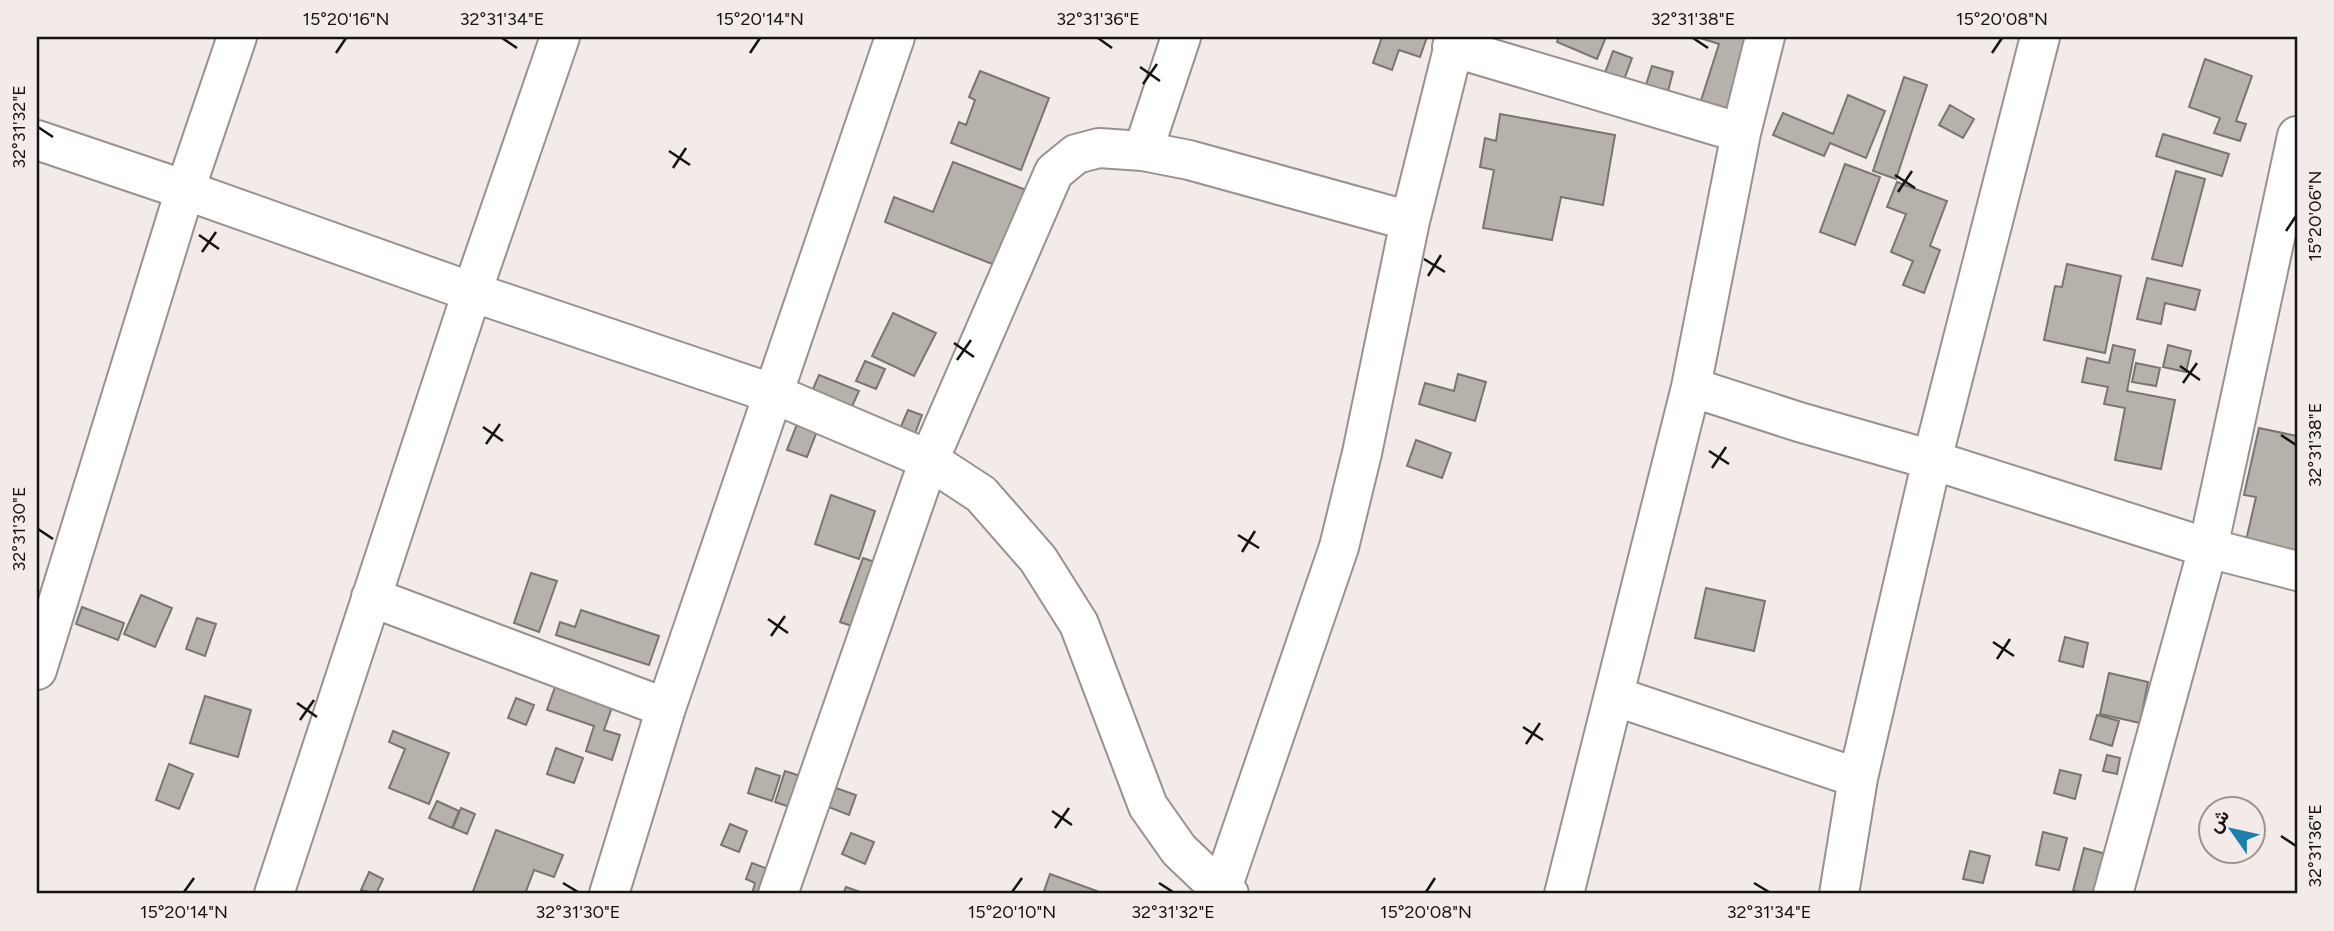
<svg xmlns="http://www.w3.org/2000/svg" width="2334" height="931" font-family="Figtree,Vazirmatn,sans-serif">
<rect width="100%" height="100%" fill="#f3ebe7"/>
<path fill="#b7b1ab" stroke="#7a7570" stroke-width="2" d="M1382,37H1427L1420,57L1399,50L1392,70L1373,63Z
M1559,37H1606L1597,59L1557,42Z
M1697,37H1749L1723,120L1697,113L1719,44Z
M1613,51L1632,58L1624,80L1605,73Z
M2205,59L2252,76L2236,121L2246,124L2240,141L2214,133L2220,118L2189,107Z
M1652,66L1673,72L1667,95L1645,88Z
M980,71L1049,98L1021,170L951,143L959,122L966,125L975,100L969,97Z
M1904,77L1927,85L1896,179L1873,171Z
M1848,95L1885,111L1866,158L1830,143L1824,156L1773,135L1783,113L1833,134Z
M1950,105L1974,119L1963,138L1939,125Z
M1500,114L1615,135L1603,205L1561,197L1552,240L1483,228L1494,170L1480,167L1485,138L1496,141Z
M2163,134L2229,154L2222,176L2156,156Z
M953,162L1034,193L1005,269L885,222L894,197L933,212Z
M1845,164L1880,177L1855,245L1820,232Z
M2176,171L2205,179L2182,266L2152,259Z
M1897,182L1947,201L1930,246L1940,250L1924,293L1903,285L1913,261L1891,252L1906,214L1887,207Z
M2067,264L2121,276L2105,353L2044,340L2055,286L2062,287Z
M2147,278L2200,290L2195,310L2165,303L2161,324L2137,319Z
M893,313L936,333L914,376L872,356Z
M2113,345L2135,350L2127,391L2175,400L2161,469L2115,460L2125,408L2104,404L2108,387L2082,382L2087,358L2109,363Z
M2168,345L2191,351L2186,372L2163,367Z
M865,361L885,369L876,389L856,381Z
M2136,363L2160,368L2156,386L2132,382Z
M1458,374L1486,382L1475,421L1419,404L1425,383L1454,391Z
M819,375L859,391L849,413L810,396Z
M908,410L922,415L914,436L899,431Z
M799,419L819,426L807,457L787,450Z
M2259,428L2297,436V556L2245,545L2256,497L2244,495Z
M1416,440L1451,453L1442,478L1407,466Z
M831,495L875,511L859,559L815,544Z
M863,558L887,566L864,630L840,622Z
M531,573L557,581L539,632L514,623Z
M1706,588L1765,601L1754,651L1695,638Z
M141,595L172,608L155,647L124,634Z
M82,607L124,623L118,640L76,624Z
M581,610L659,636L649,665L556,635L560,622L575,627Z
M197,618L216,624L205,656L186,649Z
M2065,637L2088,643L2083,667L2059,661Z
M2109,673L2148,682L2140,723L2100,714Z
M555,687L612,707L604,730L620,735L612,760L586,751L594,726L547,710Z
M205,696L251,710L238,757L190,743Z
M516,698L534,705L526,725L508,718Z
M2097,715L2119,721L2112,746L2090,739Z
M393,731L449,753L429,804L389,788L405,749L389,742Z
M556,748L583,758L574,783L547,774Z
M2107,755L2120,758L2117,774L2103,771Z
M169,764L193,774L179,809L156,800Z
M756,768L780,776L772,801L748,793Z
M2060,770L2081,775L2075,799L2054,793Z
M785,771L810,779L799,810L775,802Z
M833,787L856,795L849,815L826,806Z
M437,801L459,811L452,828L429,818Z
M461,808L475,814L467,834L453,828Z
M730,824L747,831L739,852L721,845Z
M496,830L563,855L554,877L534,870L525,894H472Z
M2043,832L2067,838L2059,870L2036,865Z
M851,833L874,842L865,864L842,854Z
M2084,848L2106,854L2095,894L2073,891Z
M1970,851L1990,856L1983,883L1963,879Z
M752,863L776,872L769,894H752L755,883L746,879Z
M369,872L383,879L376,894L361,890Z
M1050,874L1097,891L1096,894H1043Z
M846,887L866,894H843Z"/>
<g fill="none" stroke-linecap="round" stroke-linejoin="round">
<g stroke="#98918d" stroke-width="42">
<path id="minor" d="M1765,37L1741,133L1691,387L1799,422L1932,460L2208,548L2297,571
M1452,47L1741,133
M37,140L185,190L472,292L774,394L929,460L981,494L1038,559L1079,624L1148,806L1179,850L1221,890L1229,894
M1143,151L1181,37
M371,597L666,708
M37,670L185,190L237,37
M1614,696L1858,778
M274,894L472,292L560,37
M609,894L666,708L895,37
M778,894L929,460L1054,172L1076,154L1099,148L1143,151L1189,160L1410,221
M1220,894L1339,547L1362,453L1410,221L1456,37
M1564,894L1691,387
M1839,894L1858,778L1932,460L2040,37
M2113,894L2208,548L2297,136"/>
</g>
<use href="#minor" stroke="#fff" stroke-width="38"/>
</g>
<path fill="none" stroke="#161412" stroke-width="2.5" d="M502,38L517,48M1098,38L1112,48M1693,38L1708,48M336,53L346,38M750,53L760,38M1992,53L2002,38M1140,67L1160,81M1143,84L1157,64M38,127L53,137M669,151L690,165M673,168L686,148M1895,175L1915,188M1898,192L1912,171M2286,231L2296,216M199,235L219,249M202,252L216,232M1424,259L1445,272M1428,276L1441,255M954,343L974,357M957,360L971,340M2180,366L2200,380M2183,383L2197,363M483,427L503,441M2281,435L2296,445M486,444L500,424M1709,451L1729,464M1712,468L1726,447M38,529L53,539M1238,535L1259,548M1242,552L1255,531M768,619L788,633M771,636L785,616M1993,642L2014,656M1997,659L2010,639M297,703L317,717M300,720L314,700M1523,727L1543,740M1526,744L1540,723M1052,811L1072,825M1055,828L1069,808M2281,836L2296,846M563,883L578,892M1159,883L1173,892M1754,883L1769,892M184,892L194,878M1012,892L1022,878M1426,892L1435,878"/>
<rect width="2334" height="931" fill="none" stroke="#f3ebe7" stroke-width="77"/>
<g transform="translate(2232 830) rotate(304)"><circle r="33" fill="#f3ebe7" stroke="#9b9592" stroke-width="2"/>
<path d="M0-5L12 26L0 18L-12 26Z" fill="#1c7faa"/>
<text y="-10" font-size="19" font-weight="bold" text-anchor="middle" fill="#161412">ش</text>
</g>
<rect x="38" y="38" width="2258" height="854" fill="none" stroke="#161412" stroke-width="2.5"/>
<g font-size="18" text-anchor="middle" fill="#161412">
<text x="346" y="25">15°20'16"N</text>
<text x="502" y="25">32°31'34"E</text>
<text x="760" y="25">15°20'14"N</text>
<text x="1098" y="25">32°31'36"E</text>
<text x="1693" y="25">32°31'38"E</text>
<text x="2002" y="25">15°20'08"N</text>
<text transform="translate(19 127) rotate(-90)" y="6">32°31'32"E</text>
<text transform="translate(2315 216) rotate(-90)" y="6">15°20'06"N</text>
<text transform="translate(2315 445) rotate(-90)" y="6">32°31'38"E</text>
<text transform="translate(19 529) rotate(-90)" y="6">32°31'30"E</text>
<text transform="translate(2315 846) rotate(-90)" y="6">32°31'36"E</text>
<text x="184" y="918">15°20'14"N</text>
<text x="578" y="918">32°31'30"E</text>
<text x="1012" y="918">15°20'10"N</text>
<text x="1173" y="918">32°31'32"E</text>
<text x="1426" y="918">15°20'08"N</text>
<text x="1769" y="918">32°31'34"E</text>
</g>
</svg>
